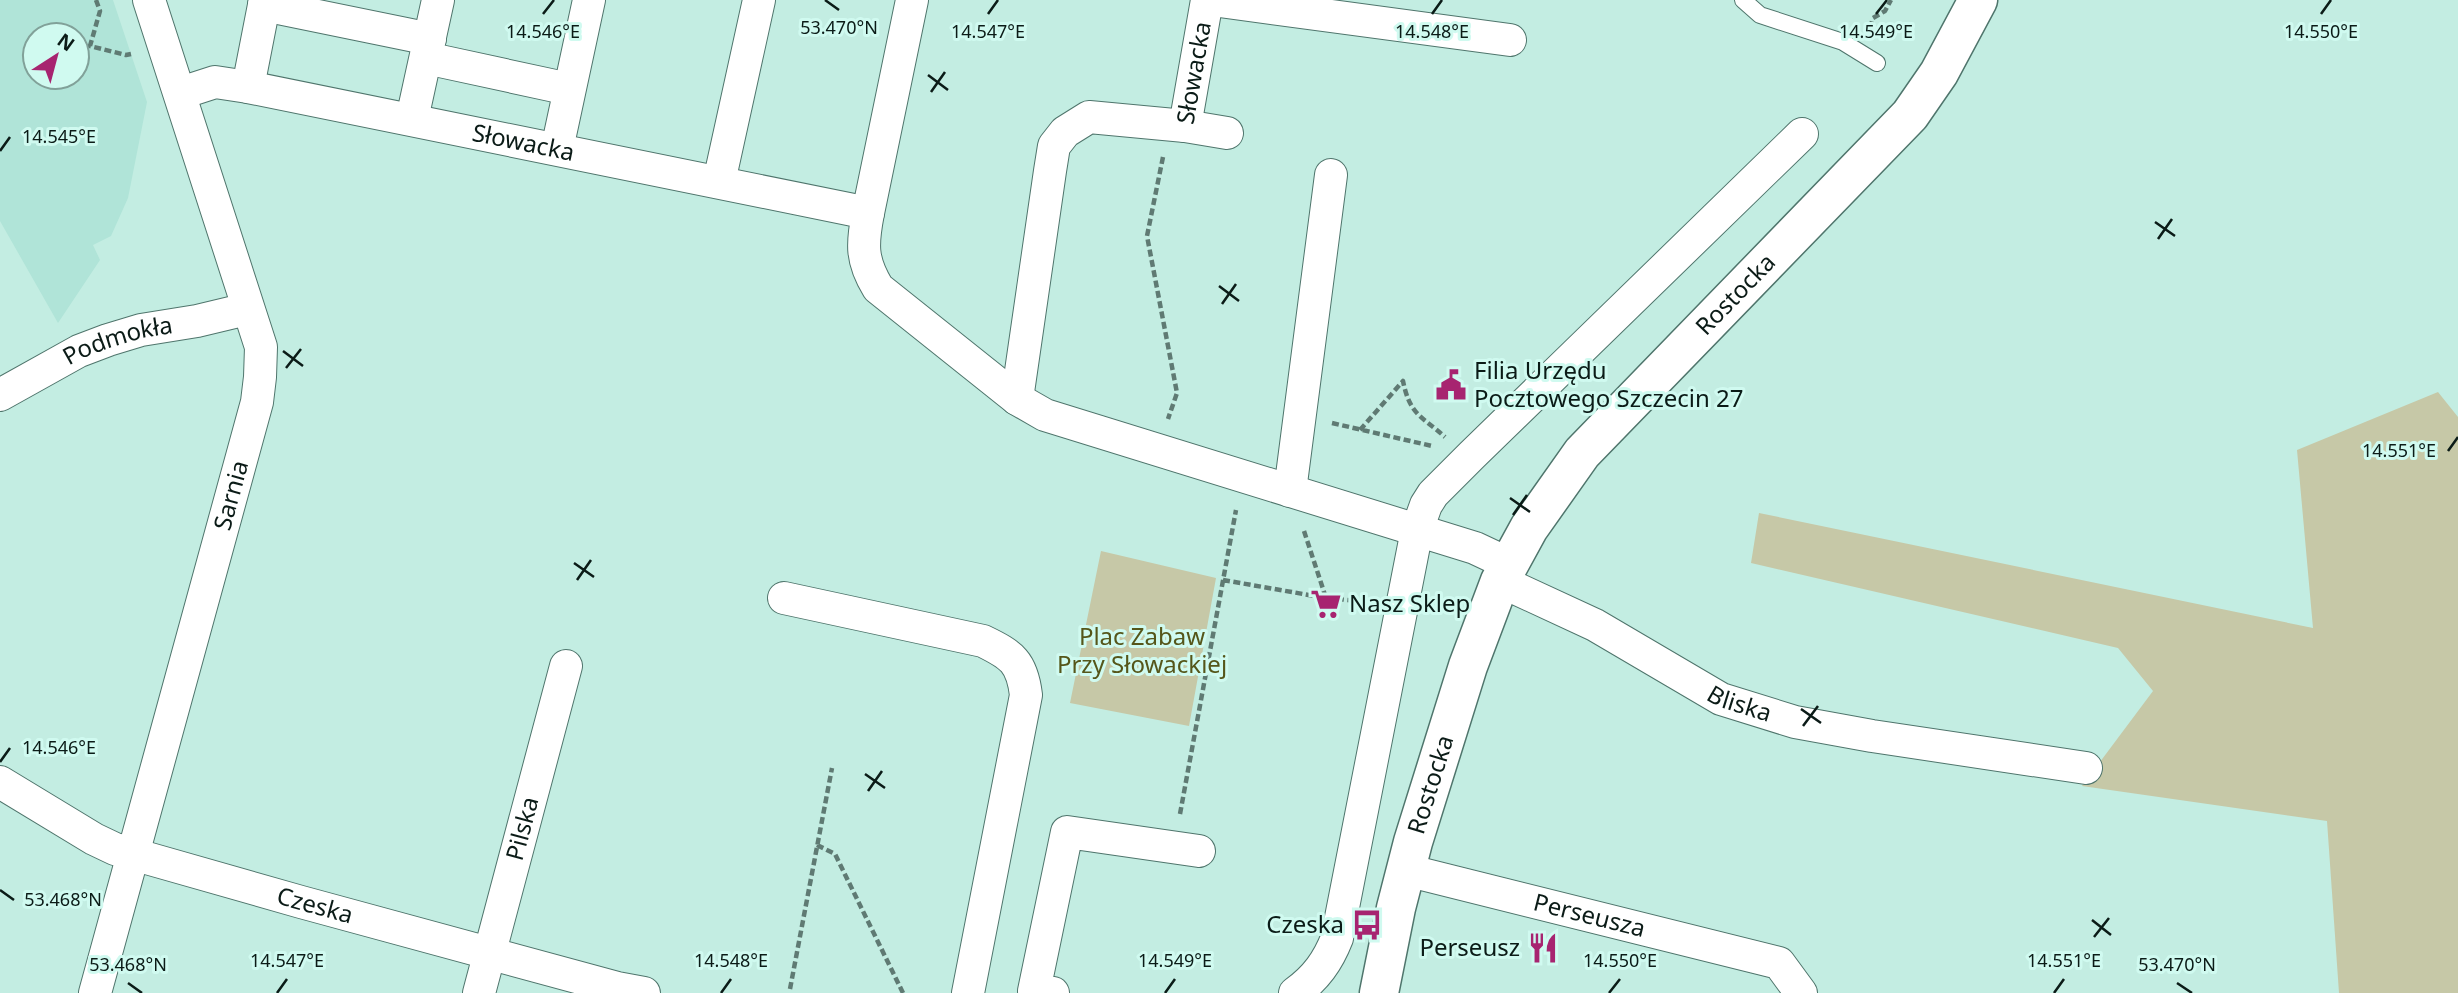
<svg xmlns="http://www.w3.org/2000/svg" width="2458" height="993" font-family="'Noto Sans',sans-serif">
<rect width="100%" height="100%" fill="#c3ede2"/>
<path fill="#b0e4d8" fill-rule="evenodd" d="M0,0H113L147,102L128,198L111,236L93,245L100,260L58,323L0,221ZM35,35H77V77H35Z"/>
<path fill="#c6c8a7" d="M2438,392L2458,417V993H2339L2327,821L2082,786L2153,691L2118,648L1751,563L1759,513L2313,628L2297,450Z
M1101,551L1216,578L1189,726L1070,703Z"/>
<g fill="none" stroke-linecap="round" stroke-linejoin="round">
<g stroke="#4f756c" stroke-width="18">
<path id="lane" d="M1743,0L1760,15L1843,42L1877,63"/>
</g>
<g stroke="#4f756c" stroke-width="34">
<g id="street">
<path d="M1212,0L1510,40"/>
<path d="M264,5L430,39"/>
<path d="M426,58L569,89"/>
<path d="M248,87L265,0"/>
<path id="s1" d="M181,93L215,82L248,87L868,213C862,244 861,260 878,288L1017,399L1045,415L1475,548L1509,564"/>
<path d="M412,119L438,0"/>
<path id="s2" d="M1185,126L1207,0"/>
<path d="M557,149L589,0"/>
<path d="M719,182L759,0"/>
<path d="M868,213L912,0"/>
<path id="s3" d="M0,395L79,351L108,340L141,330L197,321L247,309"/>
<path d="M1017,399L1050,171L1054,146L1065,132L1089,117L1185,126L1227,133"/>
<path d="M1290,491L1331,175"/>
<path id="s4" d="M1500,581L1595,625L1721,699L1795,722L1872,736L2086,768"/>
<path d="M784,598L983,641C1012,655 1022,662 1026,695L968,993"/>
<path id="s5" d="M0,782L94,839L115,849L301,902L617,988L644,993"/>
<path id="s6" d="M1406,870L1779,963L1801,993"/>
<path id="s7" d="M95,993L257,402L260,377L261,347L149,0"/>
<path id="s8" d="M479,993L566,666"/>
<path d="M1053,993L1034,991L1067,832L1199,851"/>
<path d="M1295,993C1316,978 1328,961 1337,938L1417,530L1426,505L1433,494L1472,455L1802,134"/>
</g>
</g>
<g stroke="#4f756c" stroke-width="41">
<g id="secondary">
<path id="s9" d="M1379,993L1396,908L1413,842L1468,666L1500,581L1529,528L1582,453L1910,115L1939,73L1978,0"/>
</g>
</g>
<path stroke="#5f7a73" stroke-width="4.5" stroke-dasharray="7 3.5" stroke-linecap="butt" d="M96,0L100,11L90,46L126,55L131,54
M1870,28L1873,18L1885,11L1891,0
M1163,157L1147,236L1177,393L1168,419
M1332,423L1432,446
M1360,430L1403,381C1410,416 1422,416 1445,437
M1304,531L1326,598
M1223,580L1326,598L1370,602
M1180,814L1236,510
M817,845L835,854L903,993
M790,989L832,768"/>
<use href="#lane" stroke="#fff" stroke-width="16"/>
<use href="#street" stroke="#fff" stroke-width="32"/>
<use href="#secondary" stroke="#fff" stroke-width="38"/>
</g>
<path fill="none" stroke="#0b1b17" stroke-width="2.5" d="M825,0L839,10M543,14L554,0M988,14L998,0M1432,14L1442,0M1876,14L1887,0M2321,14L2331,0M928,75L948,90M931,92L945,72M0,151L10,137M2155,222L2175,236M2158,239L2172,219M1219,286L1239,301M1222,304L1236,284M283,351L303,366M286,368L301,349M2448,451L2458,437M1510,498L1530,512M1513,515L1527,495M574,563L594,577M577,580L591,560M1801,709L1821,723M1803,726L1818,706M0,762L10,748M865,774L885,788M868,791L882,771M0,890L14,900M2092,920L2111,935M2094,937L2109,918M128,983L142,993M2177,983L2192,993M277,993L287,979M721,993L731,979M1165,993L1175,979M1609,993L1620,979M2054,993L2064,979"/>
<defs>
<g id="civic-bare" transform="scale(2.415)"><path d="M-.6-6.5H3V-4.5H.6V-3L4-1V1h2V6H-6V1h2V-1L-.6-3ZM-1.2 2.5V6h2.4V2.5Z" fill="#a72470" stroke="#d0faf0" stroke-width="2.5" paint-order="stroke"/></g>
<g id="supermarket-bare" transform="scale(2.415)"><path d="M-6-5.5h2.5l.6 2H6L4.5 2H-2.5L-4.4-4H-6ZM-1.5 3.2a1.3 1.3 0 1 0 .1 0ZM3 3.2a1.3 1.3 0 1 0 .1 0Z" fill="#a72470" stroke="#d0faf0" stroke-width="2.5" paint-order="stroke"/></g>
<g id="bus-bare" transform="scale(2.415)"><path d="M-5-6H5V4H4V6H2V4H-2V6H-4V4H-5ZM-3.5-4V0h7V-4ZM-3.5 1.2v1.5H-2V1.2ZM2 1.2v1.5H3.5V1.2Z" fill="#a72470" stroke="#d0faf0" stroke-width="2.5" paint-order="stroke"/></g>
<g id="restaurant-bare" transform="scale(2.415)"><path d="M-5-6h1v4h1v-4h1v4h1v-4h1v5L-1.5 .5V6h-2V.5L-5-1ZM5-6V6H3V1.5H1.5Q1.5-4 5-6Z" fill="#a72470" stroke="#d0faf0" stroke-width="2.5" paint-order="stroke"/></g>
</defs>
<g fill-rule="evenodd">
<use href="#civic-bare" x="1451" y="385"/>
<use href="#supermarket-bare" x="1326" y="604"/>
<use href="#bus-bare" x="1367" y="925"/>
<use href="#restaurant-bare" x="1543" y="948"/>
</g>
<g text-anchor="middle" stroke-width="6" stroke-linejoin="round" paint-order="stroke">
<g font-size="24" fill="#0b1b17" stroke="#d0faf0">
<text dy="8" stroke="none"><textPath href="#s2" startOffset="54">Słowacka</textPath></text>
<text dy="8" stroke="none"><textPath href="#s1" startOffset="350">Słowacka</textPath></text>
<text dy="8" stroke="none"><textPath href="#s9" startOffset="803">Rostocka</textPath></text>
<text dy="8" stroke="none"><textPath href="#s3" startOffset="131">Podmokła</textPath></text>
<text dy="8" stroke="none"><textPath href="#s7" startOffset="516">Sarnia</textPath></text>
<text dy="8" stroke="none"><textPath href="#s4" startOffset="270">Bliska</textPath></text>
<text dy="8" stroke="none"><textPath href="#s9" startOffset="215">Rostocka</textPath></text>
<text dy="8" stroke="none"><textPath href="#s8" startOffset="170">Pilska</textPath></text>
<text dy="8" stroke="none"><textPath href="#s5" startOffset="341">Czeska</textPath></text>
<text dy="8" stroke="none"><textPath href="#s6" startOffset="189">Perseusza</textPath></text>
</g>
<g font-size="24" fill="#0b1b17" stroke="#d0faf0" text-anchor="start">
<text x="1474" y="379">Filia Urzędu<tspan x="1474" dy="28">Pocztowego Szczecin 27</tspan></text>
<text x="1349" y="612">Nasz Sklep</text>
<text x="1344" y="933" text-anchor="end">Czeska</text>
<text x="1520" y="956" text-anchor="end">Perseusz</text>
</g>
<g font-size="24" fill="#55561a" stroke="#d0faf0">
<text x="1142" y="645">Plac Zabaw<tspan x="1142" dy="28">Przy Słowackiej</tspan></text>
</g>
</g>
<g font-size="18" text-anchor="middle" fill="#0b1b17" stroke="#d0faf0" stroke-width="6" stroke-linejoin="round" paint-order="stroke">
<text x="839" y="34">53.470°N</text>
<text x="543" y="38">14.546°E</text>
<text x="988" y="38">14.547°E</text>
<text x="1432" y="38">14.548°E</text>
<text x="1876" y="38">14.549°E</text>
<text x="2321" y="38">14.550°E</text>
<text x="59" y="143">14.545°E</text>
<text x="2399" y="457">14.551°E</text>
<text x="59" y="754">14.546°E</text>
<text x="63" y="906">53.468°N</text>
<text x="287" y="967">14.547°E</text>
<text x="731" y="967">14.548°E</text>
<text x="1175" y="967">14.549°E</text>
<text x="1620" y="967">14.550°E</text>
<text x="2064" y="967">14.551°E</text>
<text x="128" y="971">53.468°N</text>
<text x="2177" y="971">53.470°N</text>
</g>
<g transform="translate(56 56) rotate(36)"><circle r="33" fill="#d0faf0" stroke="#81a199" stroke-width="2"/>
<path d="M0-5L12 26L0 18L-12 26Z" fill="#a72470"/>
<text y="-10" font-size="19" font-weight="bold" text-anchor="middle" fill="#0b1b17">N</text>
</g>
</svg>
